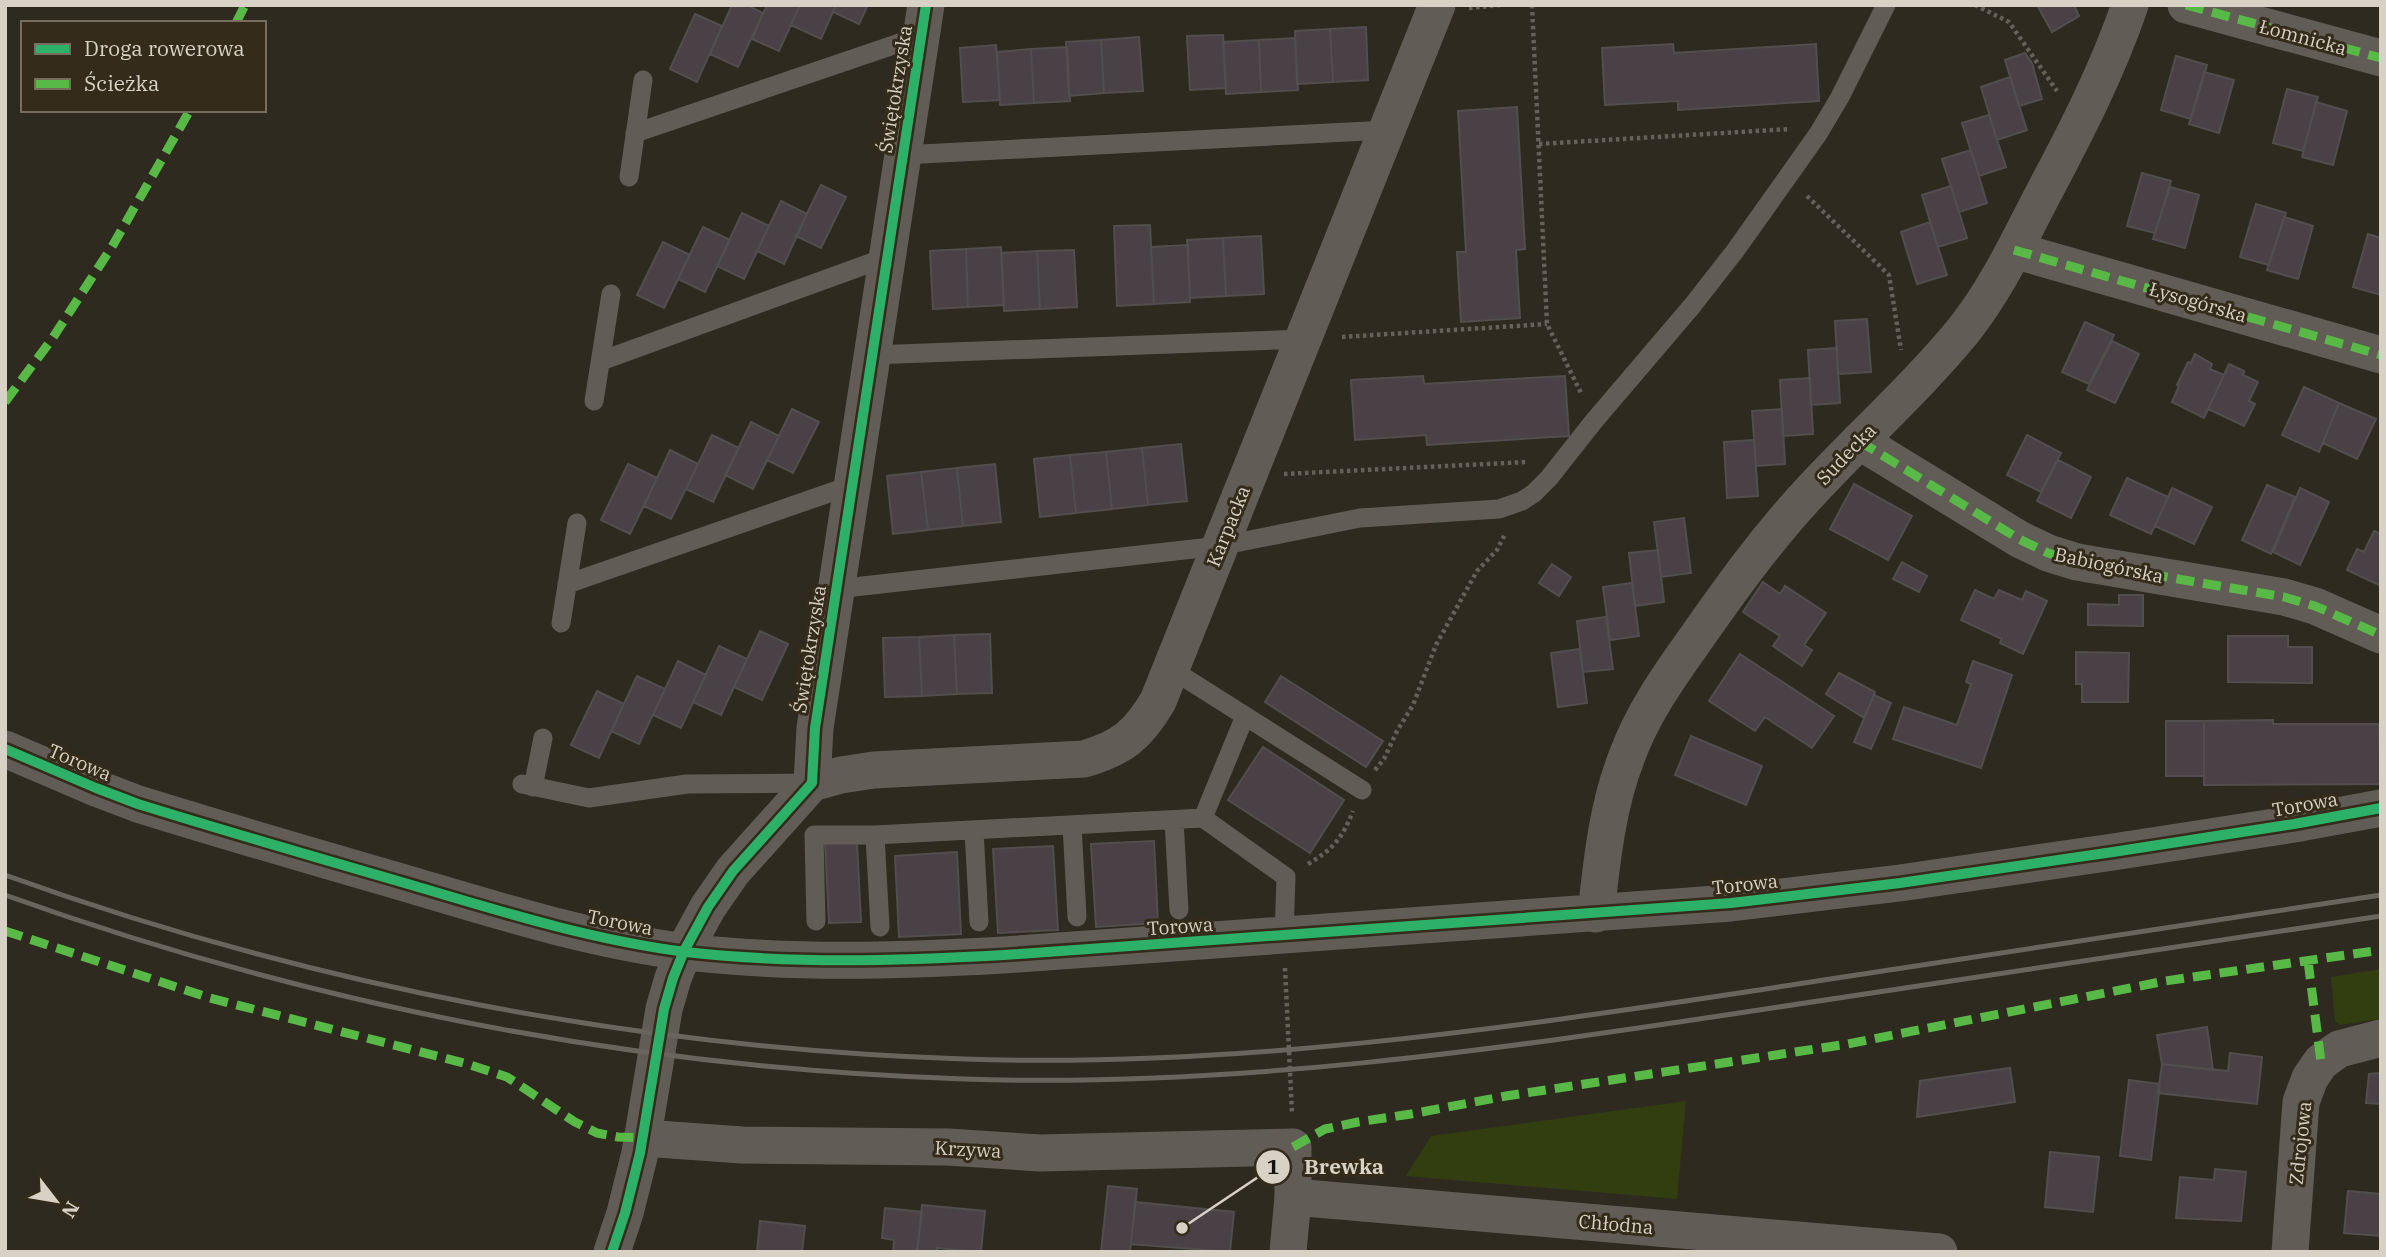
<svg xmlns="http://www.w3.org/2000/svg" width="2386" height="1257" font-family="'IBM Plex Serif',serif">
<rect width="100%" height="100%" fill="#2f2a20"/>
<path fill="#323d10" d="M2381,969V1019L2340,1025L2335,1021L2331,977Z
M1686,1101L1677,1199L1406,1176L1431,1136Z"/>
<path fill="#494146" stroke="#524e4d" stroke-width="2" d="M732,5H747L763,13L738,67L710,54Z
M767,5H800L779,51L752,39Z
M800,5H836L821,39L791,25Z
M836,5H868L859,24L833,12Z
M2037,5H2074L2079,16L2052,32Z
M695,14L722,26L697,82L670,69Z
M1366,27L1368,80L1333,82L1330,29Z
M1330,29L1333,82L1297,84L1295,31Z
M1223,35L1226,88L1190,90L1187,36Z
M1139,37L1143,91L1104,93L1101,40Z
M1295,38L1298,90L1261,92L1259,40Z
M1101,40L1104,93L1069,96L1066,42Z
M1259,40L1261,92L1226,94L1223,42Z
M1673,44L1674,53L1816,44L1819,101L1678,110V101L1605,105L1602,48Z
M996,45L1000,100L963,102L960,48Z
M1067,47L1070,101L1034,103L1031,49Z
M1031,49L1034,103L1000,105L997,52Z
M2025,53L2032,63L2042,99L2019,106L2005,60Z
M2176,56L2207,65L2191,119L2161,110Z
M2204,72L2234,80L2219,133L2189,124Z
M2010,77L2027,130L1997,140L1981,87Z
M2287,89L2318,97L2303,151L2273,143Z
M2316,102L2347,111L2333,165L2302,157Z
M1517,107L1525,249L1516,250L1520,318L1461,322L1457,252H1466L1458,111Z
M1989,115L2006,167L1979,176L1962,123Z
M1971,150L1987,203L1959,212L1942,159Z
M2142,173L2171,181L2155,233L2127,226Z
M821,185L846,197L821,248L796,236Z
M1951,186L1967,238L1938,247L1922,195Z
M2170,187L2199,195L2185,248L2153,239Z
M781,201L807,214L784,264L757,251Z
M2256,204L2286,213L2269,265L2240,257Z
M742,213L769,226L744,279L717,266Z
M2284,217L2313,226L2298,279L2267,270Z
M1930,222L1947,275L1917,284L1901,232Z
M1150,225L1154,304L1117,306L1114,226Z
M703,227L730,240L705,292L678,279Z
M2368,234L2381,238V295L2353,287Z
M1261,236L1264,294L1226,296L1223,238Z
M1223,238L1226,296L1190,298L1187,240Z
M663,242L690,255L664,308L637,295Z
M1188,245L1190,302L1154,304L1151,247Z
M1001,247L1004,305L968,307L966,249Z
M966,249L968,307L933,309L930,251Z
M1074,250L1077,307L1040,309L1037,251Z
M1037,251L1040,309L1004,311L1001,253Z
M1867,319L1871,372L1838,374L1835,321Z
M2085,322L2114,335L2089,384L2062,372Z
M2112,341L2139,354L2115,403L2087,390Z
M1837,348L1840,403L1811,405L1808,350Z
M2195,354L2212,364L2210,369L2224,375L2204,418L2172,402L2179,386L2177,385L2188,362L2191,363Z
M2229,364L2244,371L2243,375L2258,382L2249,401L2255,404L2244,426L2208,409Z
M1423,376L1424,384L1565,376L1569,436L1427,445L1426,435L1355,440L1351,380Z
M1810,378L1813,434L1783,436L1780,380Z
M2304,387L2339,403L2319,452L2282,435Z
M2339,403L2376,419L2357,459L2323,443Z
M792,409L819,422L793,473L767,460Z
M1782,409L1785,464L1756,466L1752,411Z
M751,422L779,436L753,489L725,475Z
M712,435L739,448L713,502L686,489Z
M2027,435L2061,453L2041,492L2007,475Z
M1754,440L1758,496L1727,498L1724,442Z
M1181,444L1187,501L1148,505L1142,448Z
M1142,448L1148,505L1112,509L1106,452Z
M670,450L698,464L671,519L644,506Z
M1106,452L1112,509L1076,513L1070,455Z
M1070,455L1076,513L1040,517L1034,459Z
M2058,460L2091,477L2071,518L2037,501Z
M628,464L657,478L630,534L601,520Z
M995,464L1001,522L963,526L957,468Z
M957,468L963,526L928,530L921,472Z
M921,472L928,530L893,534L887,476Z
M2127,478L2168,497L2151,534L2110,515Z
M1854,484L1912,516L1888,560L1830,529Z
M2267,485L2295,497L2271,554L2242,540Z
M2172,488L2212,507L2194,544L2155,526Z
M2300,488L2329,502L2300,565L2273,552Z
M1684,518L1691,573L1661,577L1654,522Z
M2374,531L2381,534V586L2347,570L2357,549L2364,552Z
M1658,550L1664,602L1635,606L1629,553Z
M1902,562L1927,576L1919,592L1893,579Z
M1552,564L1571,577L1559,596L1539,583Z
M1763,582L1780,594L1785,586L1826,613L1804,645L1812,650L1802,666L1773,646L1780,636L1743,612Z
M1632,583L1639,636L1610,640L1603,587Z
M1975,590L1994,599L1999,590L2022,600L2026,591L2047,601L2023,654L2000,643L2002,639L1961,620Z
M2119,595H2143V626L2088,625V604L2119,605Z
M1606,617L1613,669L1583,672L1577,621Z
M760,631L788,644L762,700L734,687Z
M990,634L992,693L957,694L954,635Z
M954,635L957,694L922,696L919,637Z
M2228,636H2288V647H2312V683L2228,682Z
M919,637L922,696L885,697L883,638Z
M719,646L747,659L721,715L693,702Z
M1580,649L1587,703L1558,707L1551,653Z
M2076,652L2129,653L2128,702H2082V684H2076Z
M1740,654L1834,716L1812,748L1765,717L1755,731L1709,701Z
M678,661L706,675L681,728L653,715Z
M1973,661L2012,675L1981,768L1893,739L1904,707L1957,725L1971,684L1966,682Z
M1839,673L1875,692L1864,718L1826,694Z
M637,676L665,689L639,744L611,731Z
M1281,676L1383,741L1366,767L1265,702Z
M597,691L624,704L599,758L571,745Z
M1874,695L1891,703L1871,749L1854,742Z
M2273,720V724H2379L2381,784L2204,785V721Z
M2166,721H2204V776H2166Z
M1691,736L1762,766L1746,805L1675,775Z
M1263,747L1344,800L1310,853L1228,800Z
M1154,841L1158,923L1096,927L1091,844Z
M857,842L861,922L829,923L825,843Z
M1053,846L1058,930L998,933L993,849Z
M957,852L961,934L899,937L895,856Z
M2207,1027L2213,1070L2162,1064L2157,1035Z
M2230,1053L2262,1057L2257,1104L2158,1093L2162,1064L2228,1071Z
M2010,1068L2015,1102L1917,1117L1920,1081Z
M2380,1073L2381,1104L2366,1103L2369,1074Z
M2129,1080L2160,1084L2151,1160L2120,1156Z
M2050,1152L2099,1157L2093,1212L2045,1207Z
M2215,1169L2246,1172L2241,1221L2176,1218L2180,1177L2214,1180Z
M1108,1186L1137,1189L1130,1252H1101Z
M2348,1191L2381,1194V1236L2344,1233Z
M1135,1202L1234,1212L1230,1252L1131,1244Z
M922,1205L985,1211L981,1252L937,1248V1252H917Z
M885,1208L922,1212L917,1252H893L894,1240L882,1238Z
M760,1221L805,1226L802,1252H757Z"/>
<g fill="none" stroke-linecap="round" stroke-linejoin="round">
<path stroke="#64605a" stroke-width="4.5" stroke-dasharray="3.5 3.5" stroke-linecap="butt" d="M1532,5L1547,324L1582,395
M1975,5L2009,22L2057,91
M1469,8L1500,5
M1539,144L1790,129
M1807,196L1889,275L1901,350
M1342,337L1547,324
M1284,474L1527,462
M1375,770L1384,759L1397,731L1413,705L1436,645L1477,571L1497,550L1505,534
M1308,864C1333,849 1342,839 1353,811
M1285,968L1292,1113"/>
<path stroke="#615d56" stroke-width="19" d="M635,133L920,36
M902,155L1387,130
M629,177L643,80
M872,355L1303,339
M601,361L887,257
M594,401L611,294
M567,584L852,485
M836,589L1220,546L1360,518L1499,509L1522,501L1534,493L1549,478L1594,421L1692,306L1735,251L1818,134L1840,97L1886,5
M561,623L577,523
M1171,669L1362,790
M522,784L589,798L687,784L812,783
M533,787L543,738
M1203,818L1286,877L1284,936
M1174,820L1179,910
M1072,825L1077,917
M974,830L979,922
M816,921L814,835H875
M880,927L875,835L1203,818L1245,716"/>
<path stroke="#615d56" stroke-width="37" d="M2186,5L2381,58
M2014,250L2381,355
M1859,441L2019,539L2048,553L2077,562L2284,597L2315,606L2381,635
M5,749L96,788L138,804C228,832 318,858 408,884C499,911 591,940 686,952C793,964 896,961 1004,955L1731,903L1900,883L2113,852L2294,824L2381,808
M812,783L841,775L874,770L1084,759C1122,748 1138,735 1158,701L1437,5
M1596,914C1602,860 1607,807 1627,756C1642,715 1667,679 1692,644C1729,591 1766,539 1811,491C1861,437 1916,388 1963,331C1996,290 2018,242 2042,196C2075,134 2107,72 2130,5
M643,1138L742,1145L948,1147L1040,1153L1293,1147V1197L1288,1252
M1293,1197L1939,1252
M612,1252L625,1213L640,1153L664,1009L673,978L684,951L708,907L733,871L812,783L815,728L926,5
M2290,1252L2301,1102L2310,1078L2321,1062L2339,1049L2381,1038"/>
<path stroke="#69655d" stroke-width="5" d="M5,875C313,986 637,1048 964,1059C1231,1068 1496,1030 1759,990C1966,958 2173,927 2381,895
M5,895C314,1006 636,1068 964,1079C1231,1088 1495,1050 1759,1010C1966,979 2173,947 2381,916"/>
<path stroke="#58b947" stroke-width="9" stroke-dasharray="18 9" stroke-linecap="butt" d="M2186,5L2381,58
M236,23L245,5
M2014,250L2381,355
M5,402L52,339L113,245L190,110
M1859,441L2019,539L2048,553L2077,562L2284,597L2315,606L2381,635
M5,931L210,998L464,1063L507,1077L575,1122L597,1133L618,1137L643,1138
M2308,961L2321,1062
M1293,1147L1325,1129L1358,1122L1411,1114L1506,1096L1848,1044L2165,981L2381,950"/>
<g stroke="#352b1a" stroke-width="15">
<path id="cycleway" d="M5,749L96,788L138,804C228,832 318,858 408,884C499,911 591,940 686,952C793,964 896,961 1004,955L1731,903L1900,883L2113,852L2294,824L2381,808
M612,1252L625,1213L640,1153L664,1009L673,978L684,951L708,907L733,871L812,783L815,728L926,5"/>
</g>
<use href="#cycleway" stroke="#2db169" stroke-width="10"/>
</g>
<g text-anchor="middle" stroke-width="6" stroke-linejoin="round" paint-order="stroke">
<g font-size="19" fill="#d7d1c6" stroke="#352b1a">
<text transform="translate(2303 37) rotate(15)" y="7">Łomnicka</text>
<text transform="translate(895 89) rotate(-81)" y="7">Świętokrzyska</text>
<text transform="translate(2198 302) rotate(16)" y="7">Łysogórska</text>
<text transform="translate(1846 454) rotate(-46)" y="7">Sudecka</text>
<text transform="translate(1228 526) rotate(-68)" y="7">Karpacka</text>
<text transform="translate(2109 565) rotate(12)" y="7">Babiogórska</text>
<text transform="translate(809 649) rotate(-81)" y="7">Świętokrzyska</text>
<text transform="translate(80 762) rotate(23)" y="7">Torowa</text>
<text transform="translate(2305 804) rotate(-10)" y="7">Torowa</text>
<text transform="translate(1745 884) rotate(-6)" y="7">Torowa</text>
<text transform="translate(620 922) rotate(11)" y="7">Torowa</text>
<text transform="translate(1180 926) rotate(-4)" y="7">Torowa</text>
<text transform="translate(2300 1143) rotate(-84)" y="7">Zdrojowa</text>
<text transform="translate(968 1149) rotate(3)" y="7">Krzywa</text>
<text transform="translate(1616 1224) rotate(5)" y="7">Chłodna</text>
</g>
</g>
<path fill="none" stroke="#d7d1c6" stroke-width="2.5" d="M1182 1228L1273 1167"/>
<g fill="#d7d1c6" stroke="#352b1a" stroke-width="2.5">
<circle cx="1182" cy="1228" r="7"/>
<circle cx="1273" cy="1167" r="18"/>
</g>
<g font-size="21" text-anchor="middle" font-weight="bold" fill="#111">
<text x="1273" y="1174">1</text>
</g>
<g font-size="21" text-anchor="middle" font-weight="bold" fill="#d7d1c6" stroke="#352b1a" stroke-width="6" stroke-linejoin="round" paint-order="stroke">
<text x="1344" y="1174">Brewka</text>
</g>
<rect width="2386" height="1257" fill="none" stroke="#d7d1c6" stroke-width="14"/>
<rect x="21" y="21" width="245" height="91" fill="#352b1a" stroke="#766d5f" stroke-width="2"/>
<rect x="35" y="44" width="35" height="10" fill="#2db169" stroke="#766d5f" stroke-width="2"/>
<text x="84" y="56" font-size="21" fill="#d7d1c6">Droga rowerowa</text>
<rect x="35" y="79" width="35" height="10" fill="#58b947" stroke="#766d5f" stroke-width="2"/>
<text x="84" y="91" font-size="21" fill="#d7d1c6">Ścieżka</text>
<g transform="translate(56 1201) rotate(121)" stroke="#352b1a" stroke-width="5" paint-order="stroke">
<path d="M0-5L12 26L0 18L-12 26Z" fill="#d7d1c6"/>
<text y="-10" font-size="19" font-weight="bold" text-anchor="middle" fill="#d7d1c6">N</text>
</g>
</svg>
